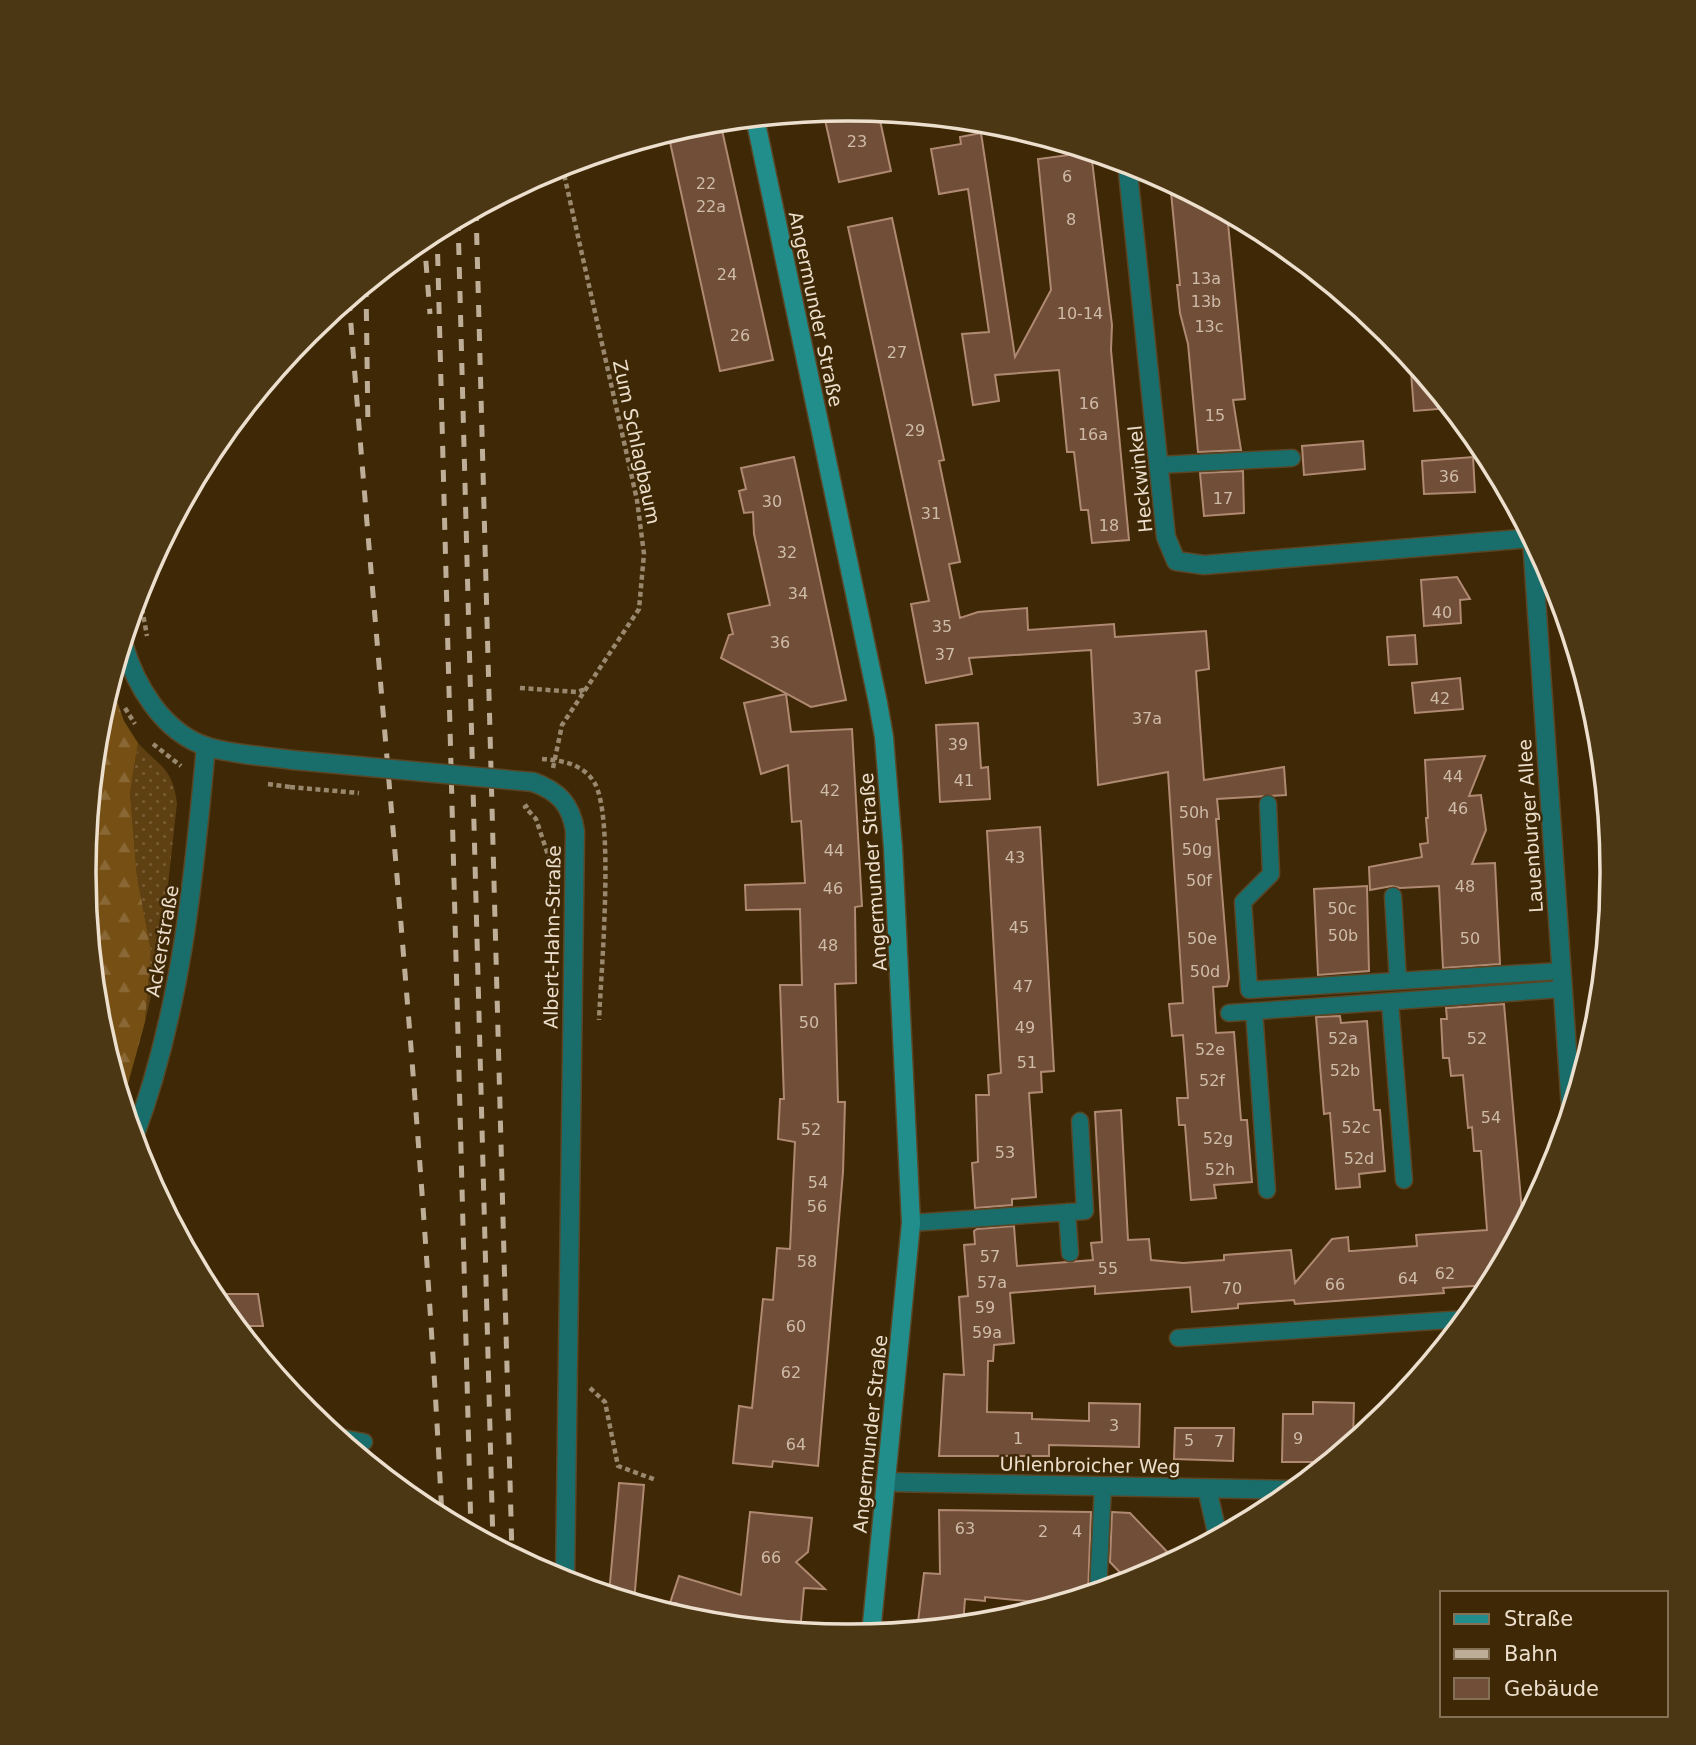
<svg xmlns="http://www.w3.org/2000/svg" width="1696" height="1745" font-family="'DejaVu Sans',sans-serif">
<defs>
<pattern id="grass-dots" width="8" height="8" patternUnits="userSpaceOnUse" patternTransform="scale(1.75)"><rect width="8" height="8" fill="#5f4012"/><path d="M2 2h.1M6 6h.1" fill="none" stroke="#765b33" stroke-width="1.8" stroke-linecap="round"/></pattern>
<pattern id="forest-firs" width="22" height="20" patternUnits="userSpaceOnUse" patternTransform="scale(1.75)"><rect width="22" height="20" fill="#754f14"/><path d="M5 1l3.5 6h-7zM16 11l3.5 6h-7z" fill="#896835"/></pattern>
</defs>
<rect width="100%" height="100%" fill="#3e2805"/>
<path fill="url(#grass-dots)" d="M138,743C161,768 172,767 177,803L160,957L145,1022L151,951L137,876L130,793Z"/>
<path fill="url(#forest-firs)" d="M111,684L124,721L138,743L130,793L137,876L151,951L145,1022L123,1102C115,1075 103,1047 98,1020C81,913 79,788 111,684Z"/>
<path fill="#714e38" stroke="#b08972" stroke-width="2" d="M848,108L878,111L891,171L839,182L823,111Z
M720,121L773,360L720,371L668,133L699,123Z
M981,133L1015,357L1051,290L1038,159L1091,152L1112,325L1111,350L1129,540L1092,543L1088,510H1081L1074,452H1067L1059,370L995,375L999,401L973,405L962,334L989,332L968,189L939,194L931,149L961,144L960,137Z
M1170,182L1227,213L1245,399L1233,400L1241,450L1198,452L1188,344L1180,313L1177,285H1180Z
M892,218L944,460L939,461L960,562L949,564L960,618L978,612L1027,608L1028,630L1114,624L1115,637L1206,631L1209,669L1196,671L1204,780L1284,767L1286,795L1217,799L1219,819H1216L1229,978L1227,986L1213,987L1216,1033L1234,1032L1241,1120H1247L1252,1182L1214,1185L1216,1198L1191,1200L1185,1125H1179L1177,1098H1188L1183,1035L1172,1036L1169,1004L1183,1003L1168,772L1098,785L1091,650L969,658L972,674L926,683L911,604L929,601L848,227Z
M1410,359L1433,387L1451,408L1414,411Z
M1363,441L1365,469L1304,475L1302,446Z
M794,457L846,700L811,707L721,658L729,635L733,634L728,614L770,605L754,534L753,512L744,513L739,491L746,489L741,468Z
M1473,457L1475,492L1424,494L1422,461Z
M1243,471L1244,513L1204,516L1200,473Z
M1457,577L1470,599L1460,600L1461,623L1424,626L1421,580Z
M1415,635L1417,664L1389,665L1387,637Z
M1460,678L1463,709L1415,713L1412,683Z
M786,694L791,732L852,729L862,906L855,907L856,983L835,984L838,1102H845L843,1172L818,1466L773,1461L772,1467L733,1463L739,1406L752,1408L763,1299L773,1300L777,1248L790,1249L795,1142L778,1139L780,1099H784L780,985H802L800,909L746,910L745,885L805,883L801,821L792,822L788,765L761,774L744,703Z
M978,723L981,768L988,767L990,799L940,802L936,725Z
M1485,756L1469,796L1481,795L1486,830L1472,864L1495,863L1500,964L1443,968L1439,886L1400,888L1392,886L1370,890L1369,867L1422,857L1420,844L1428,843L1426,818H1428L1425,760Z
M1040,827L1054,1071L1041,1072L1042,1092L1029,1093L1036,1197L1012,1199V1205L975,1208L972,1163L978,1162L976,1095H989L988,1075L1001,1073L987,831Z
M1367,886L1369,971L1318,975L1314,889Z
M1504,1004L1523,1223L1489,1285L1443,1288L1444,1293L1295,1304L1294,1300L1238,1304V1308L1192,1312L1190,1287L1095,1294V1286L1010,1293L1014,1343L994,1345L993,1361H988L987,1412L1032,1413V1419L1089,1421V1403L1140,1404L1139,1447L1049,1445V1456H939L944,1374L964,1375L959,1297L968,1296L964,1245L975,1244L974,1231L977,1229L1014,1226L1017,1266L1093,1260L1091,1243L1102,1242L1095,1112L1121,1110L1128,1240L1149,1239L1151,1260L1183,1263L1224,1260V1255L1291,1250L1295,1283L1332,1239L1348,1237L1349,1251H1352L1417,1246L1416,1235L1487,1230L1481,1151H1474L1472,1127L1468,1128L1463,1075L1451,1076L1449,1058H1443L1441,1019H1447L1446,1008Z
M1340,1016L1341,1023L1367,1021L1374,1110H1380L1385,1171L1359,1174L1360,1187L1336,1189L1330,1113L1324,1114L1316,1017Z
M211,1294H258L263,1326H237Z
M1313,1402L1354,1403L1353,1441L1328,1462H1282L1283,1414H1313Z
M1175,1428H1234L1233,1461L1174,1459Z
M619,1483L644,1485L634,1602L609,1594Z
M939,1510L1091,1512L1088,1594L1057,1604L985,1597V1601L965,1599L963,1625L917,1630L924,1573L940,1574Z
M750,1512L812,1518L808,1552L796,1562L825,1589L804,1588L800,1632L699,1622L672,1614L676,1603H670L679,1576L741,1595Z
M1112,1512L1130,1513L1175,1560L1129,1582L1110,1562Z"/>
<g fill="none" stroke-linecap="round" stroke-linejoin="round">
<g stroke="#5a4525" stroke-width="19">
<path id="lane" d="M1159,465L1292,458
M1268,804L1271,874L1243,902L1249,990L1561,971
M1393,896L1398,981
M1390,1002L1404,1180
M1254,1011L1267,1190
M1229,1013L1563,989
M1067,1212L1070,1253
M911,1223L1085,1211L1080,1121
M1178,1338L1465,1319
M338,1437L364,1442
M1098,1591L1103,1486"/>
</g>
<g stroke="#5a4525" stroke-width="21">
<path id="street" d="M1127,163L1166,537L1176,561L1204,565L1531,538
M1532,539L1571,1109
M123,643C135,685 163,733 208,747C235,755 265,756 293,760
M533,782C558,791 571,804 575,831L565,1581
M134,1137C181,1012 194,879 206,746
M885,1482L1294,1490
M1207,1489L1218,1537"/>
</g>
<g stroke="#5a4525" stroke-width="21">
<path id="secondary" d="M755,118L878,703L884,737L893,848L911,1223L871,1634"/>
</g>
<path stroke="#9a886e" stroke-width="4.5" stroke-dasharray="5 3.5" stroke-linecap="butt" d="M139,592L147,636
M520,688L577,692L586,689
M125,708L135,724
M153,744L181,766
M542,759C561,760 583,764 594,782C615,815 601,973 599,1020
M553,768L562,725L639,609L644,554L637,500L562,165
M268,784L290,787
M528,805L525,807L536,819L549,858
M590,1388L605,1402L618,1466L656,1480"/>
<use href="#lane" stroke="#196e6c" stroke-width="16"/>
<use href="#street" stroke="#196e6c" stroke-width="18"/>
<use href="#secondary" stroke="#228e8c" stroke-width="18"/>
<path stroke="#beae98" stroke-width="5" stroke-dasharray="12 12" stroke-linecap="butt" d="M476,209L512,1555
M458,219L493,1545
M437,230L471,1533
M424,237L430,314
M366,285L368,428
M349,299C380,705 422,1110 442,1518"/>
<g stroke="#5a4525" stroke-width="21" stroke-linecap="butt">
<path id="street-bridge" d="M293,760L533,782"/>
</g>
<path stroke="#9a886e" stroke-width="4.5" stroke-dasharray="5 3.5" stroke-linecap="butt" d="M290,787L359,793"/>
<use href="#street-bridge" stroke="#196e6c" stroke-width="18"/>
</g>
<g text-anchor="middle" stroke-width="5" stroke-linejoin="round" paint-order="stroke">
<g font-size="16" fill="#cebba8">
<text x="857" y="147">23</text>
<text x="1067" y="182">6</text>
<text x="706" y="189">22</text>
<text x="711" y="212">22a</text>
<text x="1071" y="225">8</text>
<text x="727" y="280">24</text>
<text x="1206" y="284">13a</text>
<text x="1206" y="307">13b</text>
<text x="1080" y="319">10-14</text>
<text x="1209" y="332">13c</text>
<text x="740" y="341">26</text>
<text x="897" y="358">27</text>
<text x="1089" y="409">16</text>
<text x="1215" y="421">15</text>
<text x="915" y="436">29</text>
<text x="1093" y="440">16a</text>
<text x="1449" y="482">36</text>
<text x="1223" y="504">17</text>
<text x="772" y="507">30</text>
<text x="931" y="519">31</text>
<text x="1109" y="531">18</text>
<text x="787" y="558">32</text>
<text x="798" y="599">34</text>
<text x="1442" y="618">40</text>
<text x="942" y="632">35</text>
<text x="780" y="648">36</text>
<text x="945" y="660">37</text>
<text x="1440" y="704">42</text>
<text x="1147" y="724">37a</text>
<text x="958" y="750">39</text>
<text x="1453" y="782">44</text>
<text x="964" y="786">41</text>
<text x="830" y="796">42</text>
<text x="1458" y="814">46</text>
<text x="1194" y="818">50h</text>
<text x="1197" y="855">50g</text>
<text x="834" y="856">44</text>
<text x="1015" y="863">43</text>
<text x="1199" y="886">50f</text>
<text x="1465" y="892">48</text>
<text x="833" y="894">46</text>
<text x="1342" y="914">50c</text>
<text x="1019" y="933">45</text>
<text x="1343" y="941">50b</text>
<text x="1202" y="944">50e</text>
<text x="1470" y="944">50</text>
<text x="828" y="951">48</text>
<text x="1205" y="977">50d</text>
<text x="1023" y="992">47</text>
<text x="809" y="1028">50</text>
<text x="1025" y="1033">49</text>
<text x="1343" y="1044">52a</text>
<text x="1477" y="1044">52</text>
<text x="1210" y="1055">52e</text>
<text x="1027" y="1068">51</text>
<text x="1345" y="1076">52b</text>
<text x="1212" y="1086">52f</text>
<text x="1491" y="1123">54</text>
<text x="1356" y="1133">52c</text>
<text x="811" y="1135">52</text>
<text x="1218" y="1144">52g</text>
<text x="1005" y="1158">53</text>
<text x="1359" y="1164">52d</text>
<text x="1220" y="1175">52h</text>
<text x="818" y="1188">54</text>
<text x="817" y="1212">56</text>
<text x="990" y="1262">57</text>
<text x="807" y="1267">58</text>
<text x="1108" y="1274">55</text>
<text x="1445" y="1279">62</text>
<text x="1408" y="1284">64</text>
<text x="992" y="1288">57a</text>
<text x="1335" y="1290">66</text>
<text x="1232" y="1294">70</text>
<text x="985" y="1313">59</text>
<text x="796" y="1332">60</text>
<text x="987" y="1338">59a</text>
<text x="791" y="1378">62</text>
<text x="1114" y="1431">3</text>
<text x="1018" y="1444">1</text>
<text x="1298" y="1444">9</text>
<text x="1189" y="1446">5</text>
<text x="1219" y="1447">7</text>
<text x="796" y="1450">64</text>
<text x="965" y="1534">63</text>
<text x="1043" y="1537">2</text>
<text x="1077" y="1537">4</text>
<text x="771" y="1563">66</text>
</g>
<g font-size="19" fill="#eddfcd" stroke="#3e2805">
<text transform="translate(816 309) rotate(78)" y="7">Angermunder Straße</text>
<text transform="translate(637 442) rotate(78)" y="7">Zum Schlagbaum</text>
<text transform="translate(1140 479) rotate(-96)" y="7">Heckwinkel</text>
<text transform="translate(1530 826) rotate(-94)" y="7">Lauenburger Allee</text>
<text transform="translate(873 872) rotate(-94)" y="7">Angermunder Straße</text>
<text transform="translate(552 937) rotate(-89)" y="7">Albert-Hahn-Straße</text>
<text transform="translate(162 941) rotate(-80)" y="7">Ackerstraße</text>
<text transform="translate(870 1434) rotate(-84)" y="7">Angermunder Straße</text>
<text transform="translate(1090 1465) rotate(1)" y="7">Uhlenbroicher Weg</text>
</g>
</g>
<path d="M0 0H1696V1745H0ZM847 121H849A751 751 0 0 1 1600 872V873A751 751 0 0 1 849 1624H847A751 751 0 0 1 96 873V872A751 751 0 0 1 847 121Z" fill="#4c3715" fill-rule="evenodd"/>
<path fill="none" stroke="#eddfcd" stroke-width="3.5" d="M847 121H849A751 751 0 0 1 1600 872V873A751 751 0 0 1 849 1624H847A751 751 0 0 1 96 873V872A751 751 0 0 1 847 121Z"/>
<rect x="1440" y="1591" width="228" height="126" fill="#3e2805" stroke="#847155" stroke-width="2"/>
<rect x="1454" y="1614" width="35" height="10" fill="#228e8c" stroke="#847155" stroke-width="2"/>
<text x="1504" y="1626" font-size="21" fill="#eddfcd">Straße</text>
<rect x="1454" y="1649" width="35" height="10" fill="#beae98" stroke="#847155" stroke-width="2"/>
<text x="1504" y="1661" font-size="21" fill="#eddfcd">Bahn</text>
<rect x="1454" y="1678" width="35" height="21" fill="#714e38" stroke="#847155" stroke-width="2"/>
<text x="1504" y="1696" font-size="21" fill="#eddfcd">Gebäude</text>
</svg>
